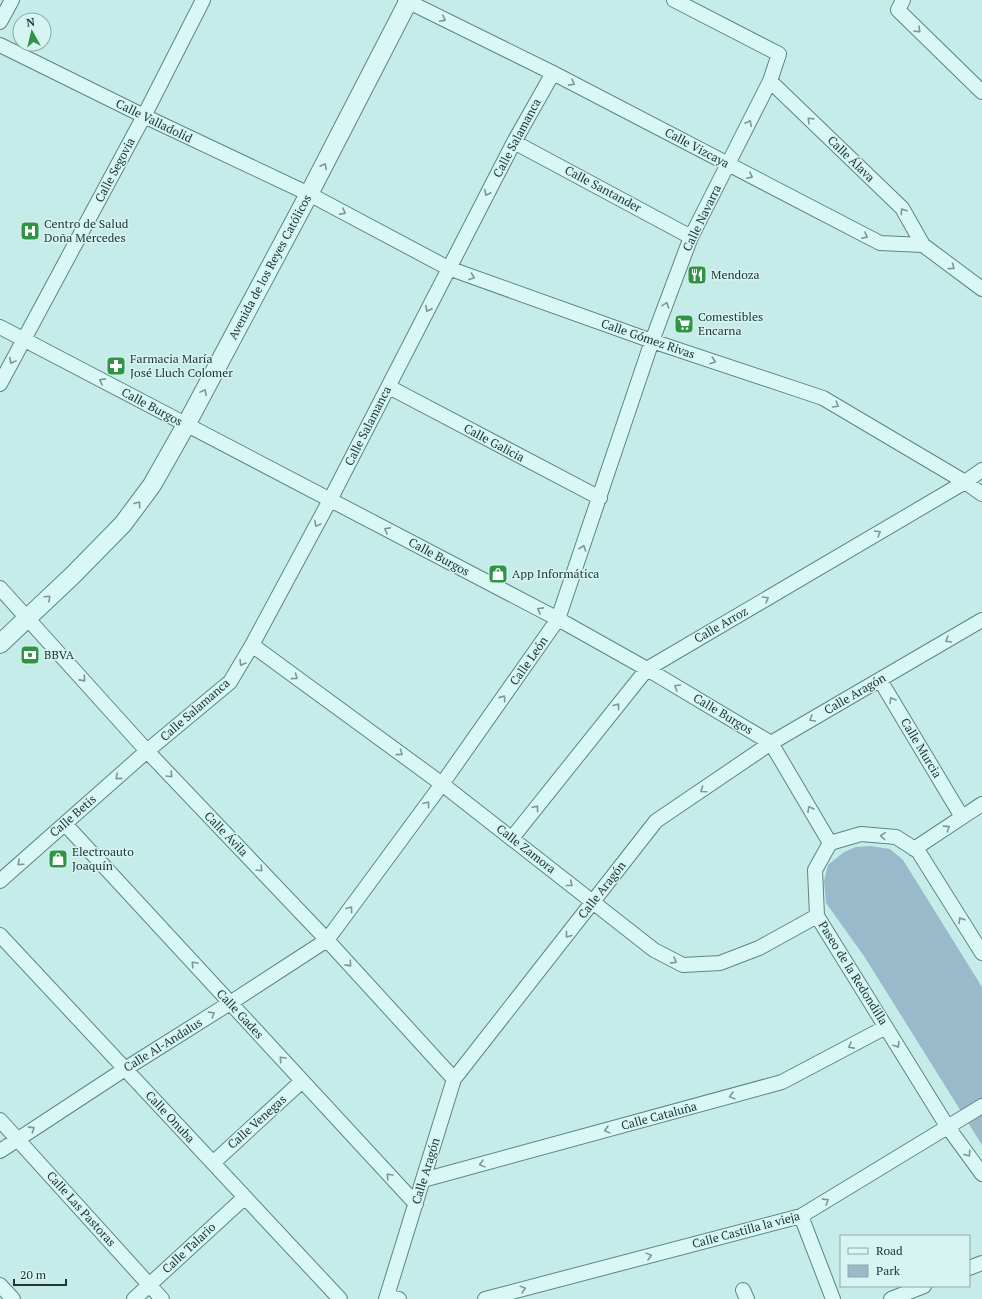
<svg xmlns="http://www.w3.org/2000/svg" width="982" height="1299" font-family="'PT Serif',serif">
<rect width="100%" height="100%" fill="#c6ecea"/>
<path fill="#9ab9ca" d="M870,846L890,849L903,860L982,987V1145L864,956L826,903L824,881L828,865L844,852L856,847Z"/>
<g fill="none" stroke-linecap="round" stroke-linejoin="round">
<g stroke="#5d877d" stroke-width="16">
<path id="minor" d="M405,0L553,73L880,243L923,245L982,289
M903,0L898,10L982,92
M0,22L12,0
M0,45L144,116L309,194L448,268L652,341L823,398L965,482L982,494
M770,81L902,208L923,245
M514,142L691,237
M0,327L558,619L647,669L771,743L830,843
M0,384L144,116L203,0
M389,387L600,498
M0,588L147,751L327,940L454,1079
M252,645L442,784L654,950L683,965L720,963L759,948L817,916
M880,680L962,817
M65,824L416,1204
M512,838L647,669L965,482L982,470
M914,849L982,804
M0,881L147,751L230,682L252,645L330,500L514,142L553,73
M0,935L340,1299
M982,953L918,851L896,837L861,834L830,843L815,870L817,916L947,1126L982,1174
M0,1120L162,1299
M0,1151L125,1069L230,1003L327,940L442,784L558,619L652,341L691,237L770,81L779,54L674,0
M213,1163L302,1081
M423,1180L782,1082L886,1027
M801,1216L833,1299
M969,1268L982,1263
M0,1285L13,1299
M743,1290L747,1299
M387,1296L399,1299
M134,1299L245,1197
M386,1299L454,1079L656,821L771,743L982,620
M485,1299L801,1216L982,1106
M891,1299L924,1286"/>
</g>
<g stroke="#5d877d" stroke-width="20">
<path id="tertiary" d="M0,644L73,575L123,524L152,485L186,425L309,194L409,0"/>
</g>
<use href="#minor" stroke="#d9f7f5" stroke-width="14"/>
<use href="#tertiary" stroke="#d9f7f5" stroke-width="18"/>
</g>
<defs><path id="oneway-chevron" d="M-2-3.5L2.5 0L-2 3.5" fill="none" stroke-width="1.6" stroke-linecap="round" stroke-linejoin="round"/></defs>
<g stroke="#7c9893">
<use href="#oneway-chevron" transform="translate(443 19) rotate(26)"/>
<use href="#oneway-chevron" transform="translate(918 30) rotate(44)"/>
<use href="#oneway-chevron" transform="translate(572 83) rotate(28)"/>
<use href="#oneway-chevron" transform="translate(810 120) rotate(-136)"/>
<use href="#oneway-chevron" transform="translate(749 123) rotate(-63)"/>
<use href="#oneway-chevron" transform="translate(324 166) rotate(-63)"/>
<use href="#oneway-chevron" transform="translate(750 176) rotate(27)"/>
<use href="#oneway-chevron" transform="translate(487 193) rotate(117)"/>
<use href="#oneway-chevron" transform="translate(903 211) rotate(-124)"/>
<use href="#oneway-chevron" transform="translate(343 212) rotate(28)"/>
<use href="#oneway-chevron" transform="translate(865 236) rotate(27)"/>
<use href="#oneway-chevron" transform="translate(952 267) rotate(36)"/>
<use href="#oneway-chevron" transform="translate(472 277) rotate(20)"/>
<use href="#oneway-chevron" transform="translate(666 305) rotate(-70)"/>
<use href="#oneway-chevron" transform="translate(428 309) rotate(117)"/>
<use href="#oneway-chevron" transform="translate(12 361) rotate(118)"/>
<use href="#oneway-chevron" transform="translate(713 361) rotate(18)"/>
<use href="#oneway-chevron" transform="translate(102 381) rotate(-152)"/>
<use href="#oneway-chevron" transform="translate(204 392) rotate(-62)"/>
<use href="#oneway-chevron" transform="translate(836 405) rotate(31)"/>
<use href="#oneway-chevron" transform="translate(138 504) rotate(-54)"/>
<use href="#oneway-chevron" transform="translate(317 524) rotate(118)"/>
<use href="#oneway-chevron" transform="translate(387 530) rotate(-152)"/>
<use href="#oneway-chevron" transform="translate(878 533) rotate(-30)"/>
<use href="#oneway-chevron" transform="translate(583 548) rotate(-71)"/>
<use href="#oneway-chevron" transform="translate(48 598) rotate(-43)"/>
<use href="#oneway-chevron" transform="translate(766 599) rotate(-30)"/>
<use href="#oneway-chevron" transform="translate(540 610) rotate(-152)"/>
<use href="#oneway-chevron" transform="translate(948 640) rotate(150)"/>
<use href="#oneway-chevron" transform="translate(242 663) rotate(121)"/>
<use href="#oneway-chevron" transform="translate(295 677) rotate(36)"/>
<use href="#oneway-chevron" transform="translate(83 679) rotate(48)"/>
<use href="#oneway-chevron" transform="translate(677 687) rotate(-149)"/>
<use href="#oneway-chevron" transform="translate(503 698) rotate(-55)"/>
<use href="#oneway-chevron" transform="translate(892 700) rotate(-121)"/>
<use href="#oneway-chevron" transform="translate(617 706) rotate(-52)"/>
<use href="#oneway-chevron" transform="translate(812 719) rotate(150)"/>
<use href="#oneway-chevron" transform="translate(400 753) rotate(36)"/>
<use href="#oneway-chevron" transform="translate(170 775) rotate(46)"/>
<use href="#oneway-chevron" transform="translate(118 777) rotate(139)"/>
<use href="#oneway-chevron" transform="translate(703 790) rotate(145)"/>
<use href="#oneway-chevron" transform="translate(427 804) rotate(-53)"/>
<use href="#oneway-chevron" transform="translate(536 808) rotate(-52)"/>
<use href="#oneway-chevron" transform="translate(810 809) rotate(-120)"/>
<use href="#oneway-chevron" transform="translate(947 828) rotate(-33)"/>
<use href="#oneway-chevron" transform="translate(883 836) rotate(-175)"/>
<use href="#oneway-chevron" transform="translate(20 863) rotate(138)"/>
<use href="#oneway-chevron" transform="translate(260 869) rotate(46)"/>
<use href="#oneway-chevron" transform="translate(570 884) rotate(38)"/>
<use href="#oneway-chevron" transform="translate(350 909) rotate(-53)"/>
<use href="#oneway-chevron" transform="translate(961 920) rotate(-122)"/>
<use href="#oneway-chevron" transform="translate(568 935) rotate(128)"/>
<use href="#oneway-chevron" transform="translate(674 961) rotate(29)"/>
<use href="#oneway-chevron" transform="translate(194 964) rotate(-133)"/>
<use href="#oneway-chevron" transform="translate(349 964) rotate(48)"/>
<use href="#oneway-chevron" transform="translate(212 1014) rotate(-32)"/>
<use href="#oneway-chevron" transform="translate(897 1045) rotate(58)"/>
<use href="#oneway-chevron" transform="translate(851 1046) rotate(152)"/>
<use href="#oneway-chevron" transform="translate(282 1059) rotate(-133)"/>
<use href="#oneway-chevron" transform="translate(732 1096) rotate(165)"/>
<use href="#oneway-chevron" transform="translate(32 1129) rotate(-33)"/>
<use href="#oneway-chevron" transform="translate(607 1130) rotate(165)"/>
<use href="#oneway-chevron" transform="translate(968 1154) rotate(54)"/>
<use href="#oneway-chevron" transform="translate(482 1164) rotate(165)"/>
<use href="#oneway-chevron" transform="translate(389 1176) rotate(-133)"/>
<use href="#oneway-chevron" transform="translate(826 1201) rotate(-32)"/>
<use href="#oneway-chevron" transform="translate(649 1256) rotate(-15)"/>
<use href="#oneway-chevron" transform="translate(523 1289) rotate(-15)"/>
</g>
<defs>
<g id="hospital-square" transform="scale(1)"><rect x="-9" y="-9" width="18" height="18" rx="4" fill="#309346" stroke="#d5f4f2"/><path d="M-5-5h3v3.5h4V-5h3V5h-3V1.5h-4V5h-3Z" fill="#fff"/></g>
<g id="restaurant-square" transform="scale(1)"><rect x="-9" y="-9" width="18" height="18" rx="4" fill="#309346" stroke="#d5f4f2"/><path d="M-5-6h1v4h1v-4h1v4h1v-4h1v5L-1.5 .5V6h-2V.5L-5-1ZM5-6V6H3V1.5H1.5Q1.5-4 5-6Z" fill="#fff"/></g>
<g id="supermarket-square" transform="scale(1)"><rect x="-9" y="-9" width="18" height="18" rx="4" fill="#309346" stroke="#d5f4f2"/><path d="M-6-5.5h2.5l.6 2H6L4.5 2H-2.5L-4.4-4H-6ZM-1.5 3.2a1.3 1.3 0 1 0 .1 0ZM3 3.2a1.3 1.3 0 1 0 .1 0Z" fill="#fff"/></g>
<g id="pharmacy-square" transform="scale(1)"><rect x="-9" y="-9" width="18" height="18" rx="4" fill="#309346" stroke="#d5f4f2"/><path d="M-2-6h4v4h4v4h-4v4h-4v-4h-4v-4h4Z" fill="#fff"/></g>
<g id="shop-square" transform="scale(1)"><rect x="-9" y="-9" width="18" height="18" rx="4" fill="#309346" stroke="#d5f4f2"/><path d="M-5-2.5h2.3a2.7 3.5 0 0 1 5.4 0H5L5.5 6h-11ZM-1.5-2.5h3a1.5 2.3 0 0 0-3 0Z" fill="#fff"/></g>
<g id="bank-square" transform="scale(1)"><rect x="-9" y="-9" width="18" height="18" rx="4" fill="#309346" stroke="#d5f4f2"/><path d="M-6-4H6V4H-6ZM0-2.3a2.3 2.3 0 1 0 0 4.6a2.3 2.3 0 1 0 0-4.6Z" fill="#fff"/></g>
</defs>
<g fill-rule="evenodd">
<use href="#hospital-square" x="30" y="231"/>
<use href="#restaurant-square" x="697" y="275"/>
<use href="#supermarket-square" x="684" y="324"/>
<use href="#pharmacy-square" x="116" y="366"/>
<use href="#shop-square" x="498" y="574"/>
<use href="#bank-square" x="30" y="655"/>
<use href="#shop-square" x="58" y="859"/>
</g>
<g text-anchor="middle" stroke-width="3" stroke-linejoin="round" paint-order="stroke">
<g font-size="12" fill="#203831" stroke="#d5f4f2">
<text transform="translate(154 121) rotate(26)" y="4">Calle Valladolid</text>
<text transform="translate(517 138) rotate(-62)" y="4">Calle Salamanca</text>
<text transform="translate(697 148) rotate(28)" y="4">Calle Vizcaya</text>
<text transform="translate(851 159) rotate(44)" y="4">Calle Álava</text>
<text transform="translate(115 170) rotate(-62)" y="4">Calle Segovia</text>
<text transform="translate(603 189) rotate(28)" y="4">Calle Santander</text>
<text transform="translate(702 218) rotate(-64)" y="4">Calle Navarra</text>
<text transform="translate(270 267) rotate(-62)" y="4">Avenida de los Reyes Católicos</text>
<text transform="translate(648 339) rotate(19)" y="4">Calle Gómez Rivas</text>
<text transform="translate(152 407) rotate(28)" y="4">Calle Burgos</text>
<text transform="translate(368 426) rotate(-63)" y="4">Calle Salamanca</text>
<text transform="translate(494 443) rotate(28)" y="4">Calle Galicia</text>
<text transform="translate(439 557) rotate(28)" y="4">Calle Burgos</text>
<text transform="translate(721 625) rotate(-30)" y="4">Calle Arroz</text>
<text transform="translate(529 661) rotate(-55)" y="4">Calle León</text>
<text transform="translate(855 694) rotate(-30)" y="4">Calle Aragón</text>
<text transform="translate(195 710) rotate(-41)" y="4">Calle Salamanca</text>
<text transform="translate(723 714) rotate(31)" y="4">Calle Burgos</text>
<text transform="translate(921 748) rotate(59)" y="4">Calle Murcia</text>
<text transform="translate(73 816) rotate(-41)" y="4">Calle Betis</text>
<text transform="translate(226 834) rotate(46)" y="4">Calle Ávila</text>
<text transform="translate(526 849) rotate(38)" y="4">Calle Zamora</text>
<text transform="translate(602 890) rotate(-52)" y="4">Calle Aragón</text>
<text transform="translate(853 973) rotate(58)" y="4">Paseo de la Redondilla</text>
<text transform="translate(240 1014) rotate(47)" y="4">Calle Gades</text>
<text transform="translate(163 1045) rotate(-32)" y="4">Calle Al-Andalus</text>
<text transform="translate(659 1116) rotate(-15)" y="4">Calle Cataluña</text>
<text transform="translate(170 1117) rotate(47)" y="4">Calle Onuba</text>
<text transform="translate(257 1122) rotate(-42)" y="4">Calle Venegas</text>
<text transform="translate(426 1171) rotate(-73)" y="4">Calle Aragón</text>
<text transform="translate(81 1209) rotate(48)" y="4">Calle Las Pastoras</text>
<text transform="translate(746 1230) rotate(-15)" y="4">Calle Castilla la vieja</text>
<text transform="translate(189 1248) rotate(-43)" y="4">Calle Talario</text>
</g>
<g font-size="12" fill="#203831" stroke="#d5f4f2" text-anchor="start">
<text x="44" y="228">Centro de Salud<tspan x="44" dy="14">Doña Mercedes</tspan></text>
<text x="711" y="279">Mendoza</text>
<text x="698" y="321">Comestibles<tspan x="698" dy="14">Encarna</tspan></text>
<text x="130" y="363">Farmacia María<tspan x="130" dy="14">José Lluch Colomer</tspan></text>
<text x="512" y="578">App Informática</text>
<text x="44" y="659">BBVA</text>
<text x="72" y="856">Electroauto<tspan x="72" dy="14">Joaquín</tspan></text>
</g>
</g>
<rect x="840" y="1235" width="130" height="52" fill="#d5f4f2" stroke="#8da9a5"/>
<rect x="848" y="1248" width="20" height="6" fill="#d9f7f5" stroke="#8da9a5"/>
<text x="876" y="1255" font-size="12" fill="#203831">Road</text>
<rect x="848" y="1265" width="20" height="12" fill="#9ab9ca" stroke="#8da9a5"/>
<text x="876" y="1275" font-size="12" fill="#203831">Park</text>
<g transform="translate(32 32) rotate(352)"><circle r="19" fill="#d5f4f2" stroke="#8da9a5"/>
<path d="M0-3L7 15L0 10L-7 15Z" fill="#309346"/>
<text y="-6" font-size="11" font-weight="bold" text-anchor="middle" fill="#203831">N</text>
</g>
<path d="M14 1279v6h52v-6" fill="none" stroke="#203831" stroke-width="2"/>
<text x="20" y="1279" font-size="12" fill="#203831" stroke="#d5f4f2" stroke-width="3" paint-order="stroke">20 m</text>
</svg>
